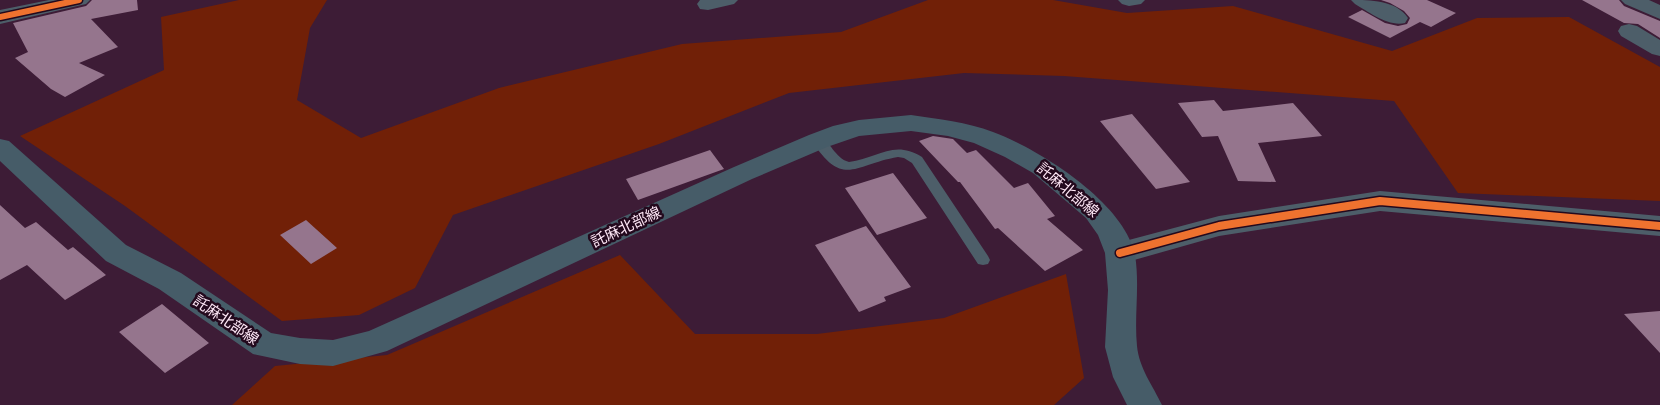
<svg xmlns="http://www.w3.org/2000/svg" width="1660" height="405" font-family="Lora,'Noto Sans JP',serif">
<rect width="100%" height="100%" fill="#3d1c36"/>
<path fill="#712007" d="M239,0H327L310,28L297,100L361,138L499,88L682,44L841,32L928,0H1053L1127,13L1233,6L1392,51L1477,18L1569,17L1660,67V201L1458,193L1394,101L1064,76L964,73L789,93L659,144L453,215L415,288L359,315L282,321L125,206L20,136L164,70L161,17Z
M620,255L695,334H817L944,318L1066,274L1084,378L1054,405H232L275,366L387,355Z"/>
<path fill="#95758d" d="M92,0H137L138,10L91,19L118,47L79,63L105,75L65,97L51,89L15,58L28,52L13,23L86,6Z
M1381,0H1427L1456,13L1431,27L1420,22L1390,38L1348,17L1362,10L1385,23L1398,26L1407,24L1410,18L1404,11L1390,3Z
M1582,0H1619L1624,6L1660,21V38L1638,24L1624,23Z
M1214,100L1223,111L1293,103L1322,136L1258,143L1276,182L1238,181L1218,136L1202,137L1178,103Z
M1132,114L1190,182L1156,189L1100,121Z
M933,136L953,139L967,153L976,150L1014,188L1028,183L1055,216L1047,219L1083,250L1045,271L998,228L995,229L960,182H958L919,141Z
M710,150L724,169L638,200L626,179Z
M893,173L927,218L877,235L845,188Z
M0,205L25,228L36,222L68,250L73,247L106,275L65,300L27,265L0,280Z
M306,220L337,248L311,264L280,235Z
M866,226L911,287L884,297L886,301L859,312L815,245Z
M162,304L209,343L165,373L119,332Z
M1660,311V353L1624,314Z"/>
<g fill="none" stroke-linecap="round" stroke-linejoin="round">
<path fill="#4d5e69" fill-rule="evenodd" d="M818,137C831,140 834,158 849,162C877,159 893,139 922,157L988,256L990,260L988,264L983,265L978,264L912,163L904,158L898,157C855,164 843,189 812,141Z"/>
<path fill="#4d5e69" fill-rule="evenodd" d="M49,0H90L86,4L0,24V10Z
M700,0H738L734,4L708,10L700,9L697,4Z
M1118,0H1145L1141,4L1129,6L1122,4Z
M1351,0C1370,0 1396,0 1408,18L1405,23C1388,27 1369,12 1355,4Z
M1621,0H1649L1660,5V19L1625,4Z
M1629,24L1637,26L1660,40V56L1652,54L1621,36L1618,31L1621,26Z
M1380,191L1660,216V236L1380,211L1219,236L1120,264L1110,261L1105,253L1110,245L1219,216Z"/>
<path fill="#465c68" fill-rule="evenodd" d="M911,115C938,119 967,122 993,132C1039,149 1125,203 1135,255C1140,285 1134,316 1137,346C1139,368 1153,386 1162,405H1127L1113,377L1105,347L1108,290L1105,253L1098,235L1086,218L1033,173L1005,157L974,143L948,136L911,131L859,136L827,147L752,179L387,351L333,366L300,364L253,354L159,289L106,261L0,161V139L9,141L126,245L181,273L271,333L300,338L333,340L369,331L734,167L809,135L833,126L859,120Z"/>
<g stroke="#23091d" stroke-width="9">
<path id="cycleway-far1" d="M0,17L79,0"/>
</g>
<g stroke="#23091d" stroke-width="11">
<path id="cycleway" d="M1120,253L1219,226L1380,201L1660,226"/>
</g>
<use href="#cycleway-far1" stroke="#ef722f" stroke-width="6"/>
<use href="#cycleway" stroke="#ef722f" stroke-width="8"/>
</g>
<g text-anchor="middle" stroke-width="5" stroke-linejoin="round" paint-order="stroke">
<g font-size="15" fill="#fee7f6" stroke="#23091d">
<text transform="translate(1068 190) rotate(40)" y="5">託麻北部線</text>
<text transform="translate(626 227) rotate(-25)" y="5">託麻北部線</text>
<text transform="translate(226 320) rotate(34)" y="5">託麻北部線</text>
</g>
</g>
</svg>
